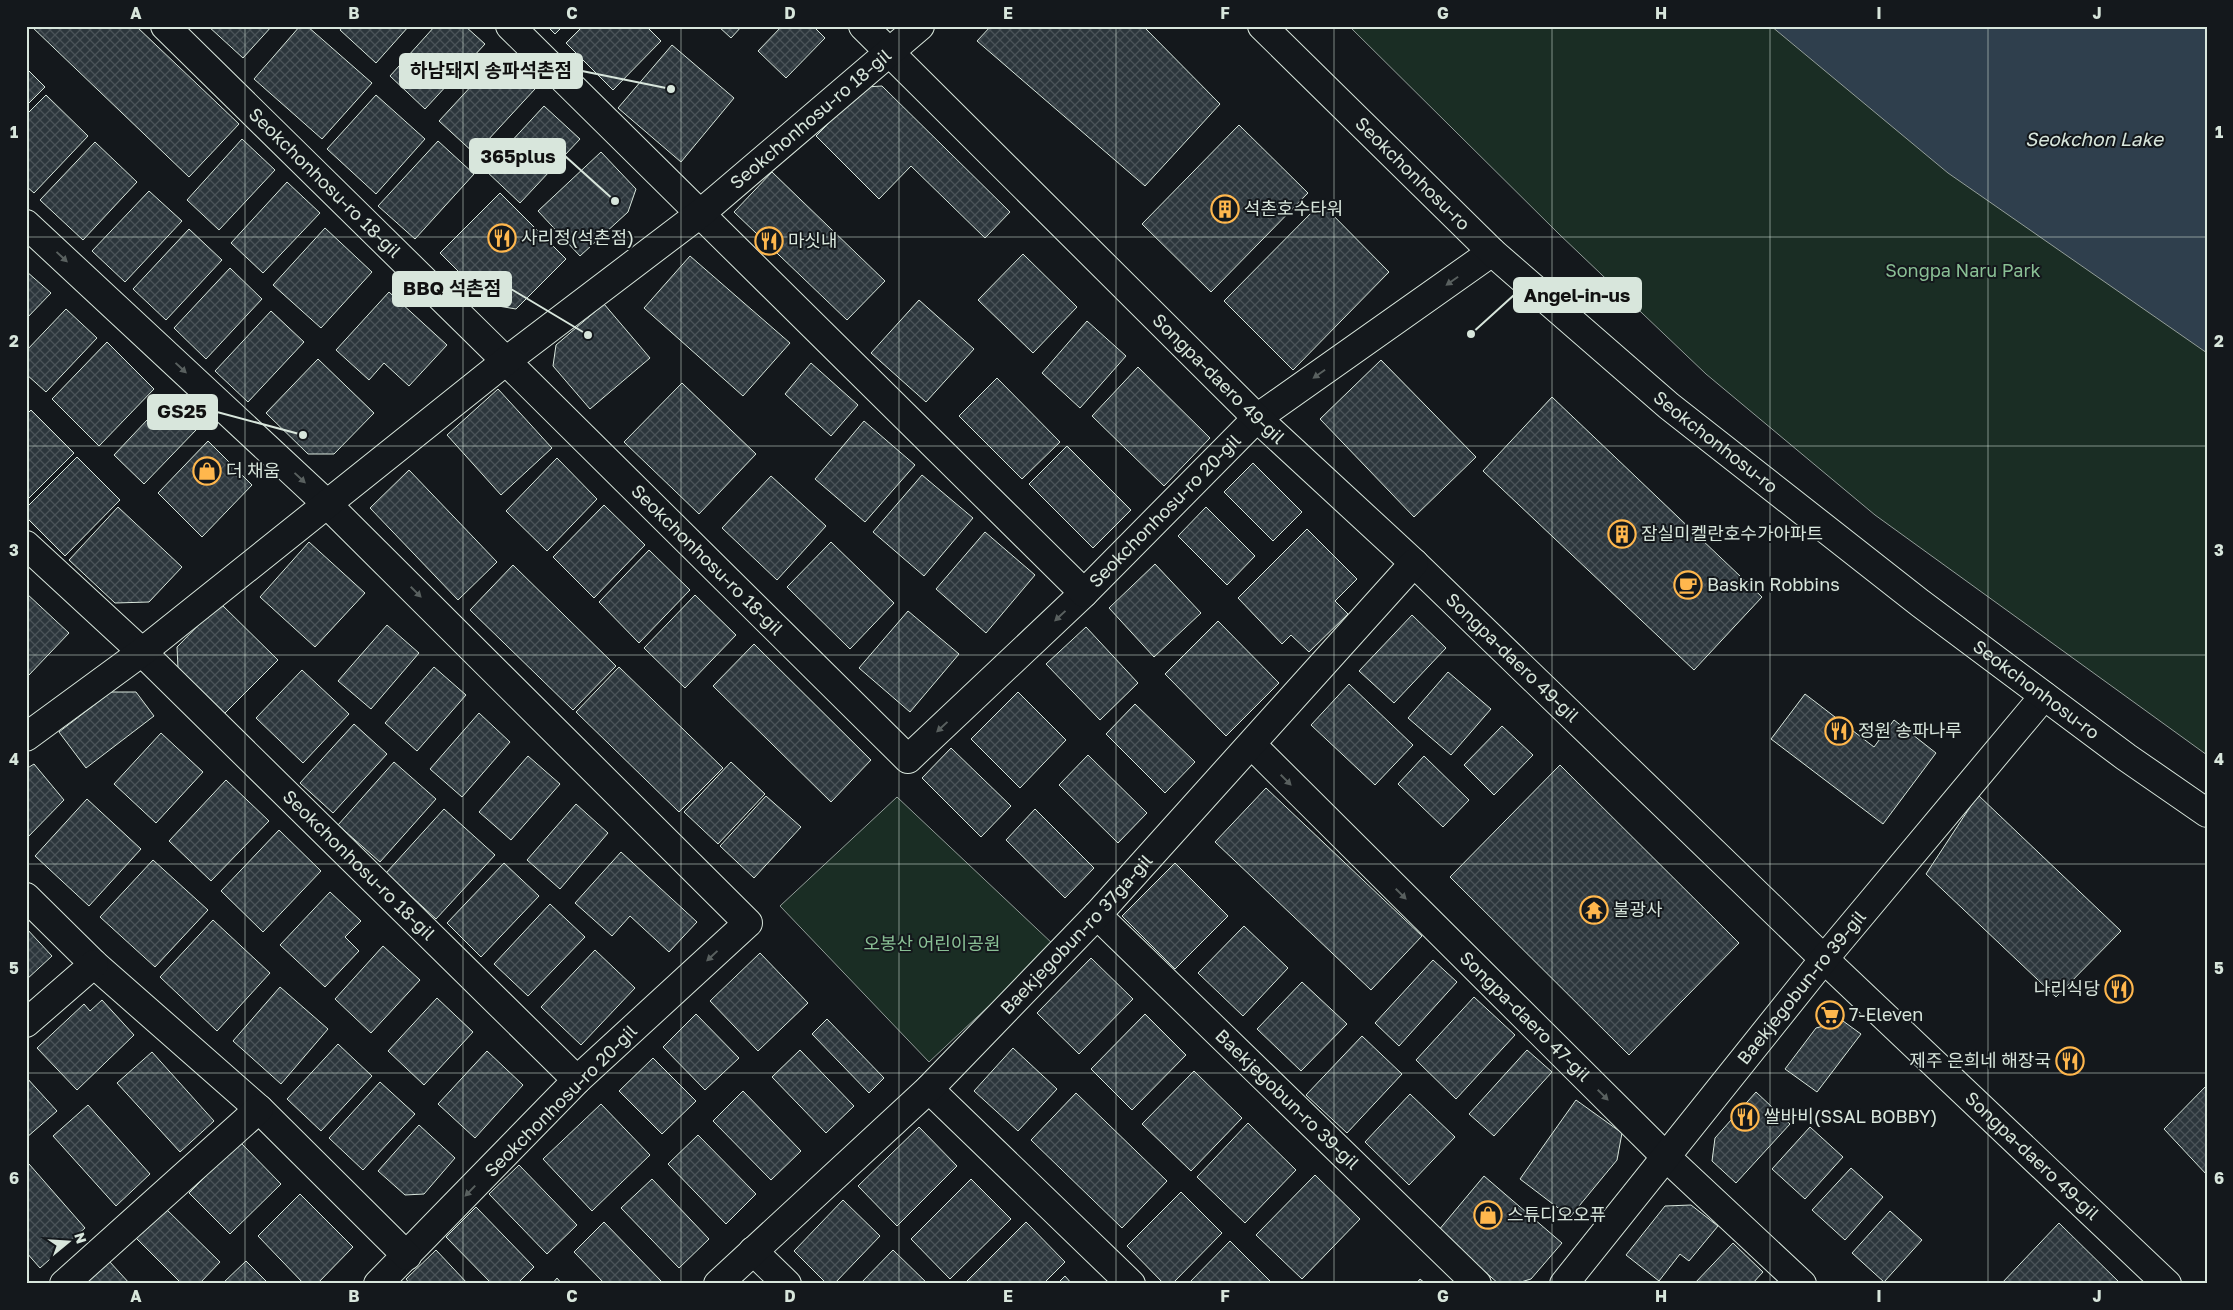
<svg xmlns="http://www.w3.org/2000/svg" width="2233" height="1310" font-family="'Golos Text','Noto Sans KR',sans-serif">
<defs>
<pattern id="building-cross-hatch" width="8" height="8" patternUnits="userSpaceOnUse" patternTransform="scale(1.25)"><rect width="8" height="8" fill="#2c363c"/><path d="M0 0l8 8M0 8l8-8" fill="none" stroke="#4a5358"/></pattern>
</defs>
<rect width="100%" height="100%" fill="#14181c"/>
<path fill="#1a2d24" stroke="#939e99" d="M1349,26H2207V755L1875,515L1706,374L1559,234Z
M897,797L1054,945L929,1062L780,906Z"/>
<path fill="#2f3f4d" stroke="#939e99" d="M1771,26H2207V353L1948,173Z"/>
<path fill="url(#building-cross-hatch)" stroke="#d8e6dc" d="M31,26H136L239,124L189,177Z
M208,26H272L243,58Z
M300,26H307L372,83L322,139L254,79Z
M343,26H409L376,63L340,30Z
M435,26H465L485,44L425,109L390,76Z
M547,26H563L555,34Z
M583,26H646L661,41L613,90L566,43Z
M718,26H742L731,38Z
M782,26H813L825,38L786,78L758,51Z
M991,26H1143L1220,104L1145,186L977,41Z
M672,45L734,98L681,162L618,108Z
M499,56L535,89L475,154L439,121Z
M26,68L45,87L26,106Z
M882,86L1010,212L985,238L911,166L879,199L816,136L865,87Z
M46,95L88,136L34,193L26,186V115Z
M376,95L425,139L376,194L327,149Z
M544,106L580,139L520,203L485,170Z
M1239,125L1308,193L1211,292L1142,224Z
M242,139L275,170L219,230L187,200Z
M438,141L474,174L415,239L378,206Z
M95,142L137,182L83,240L40,200Z
M601,152L636,189L628,212L580,256L538,211Z
M772,172L885,281L847,320L734,212Z
M287,182L320,213L263,273L231,243Z
M149,191L182,221L125,282L92,251Z
M500,193L566,259L516,309L492,305L440,253Z
M1321,203L1389,272L1293,370L1224,301Z
M325,228L372,272L321,328L273,285Z
M189,229L222,260L166,320L133,289Z
M1023,254L1077,307L1033,353L978,300Z
M690,256L790,343L743,396L644,308Z
M230,268L262,299L206,359L174,328Z
M26,271L51,293L26,319Z
M389,292L447,345L409,386L384,363L369,380L336,350Z
M919,300L974,349L926,402L871,353Z
M604,304L650,358L590,409L553,366L556,345Z
M66,309L97,338L46,392L26,374V351Z
M271,311L304,342L248,402L215,371Z
M1087,321L1126,356L1080,408L1042,373Z
M107,342L154,389L99,446L52,399Z
M318,359L374,413L334,454H308L266,413Z
M1381,360L1476,457L1414,517L1320,419Z
M811,363L858,405L831,436L785,394Z
M1138,367L1210,438L1164,486L1092,416Z
M997,378L1060,442L1022,479L959,416Z
M682,383L756,454L699,514L624,442Z
M498,389L552,448L501,495L447,435Z
M1552,397L1762,597L1694,670L1483,471Z
M165,401L196,430L144,484L114,455Z
M31,410L74,453L26,501V415Z
M864,421L915,465L865,522L815,479Z
M208,441L252,485L202,537L158,493Z
M1067,446L1131,510L1093,548L1029,484Z
M77,457L120,500L65,556L26,517V508Z
M557,458L597,499L547,551L506,511Z
M1253,463L1302,512L1273,541L1224,492Z
M409,470L497,562L458,600L370,508Z
M922,475L973,518L924,576L873,532Z
M771,476L826,526L777,580L722,528Z
M604,505L645,545L594,598L553,557Z
M118,507L182,567L149,602L115,603L69,560Z
M1206,507L1255,556L1227,585L1178,536Z
M1307,529L1357,579L1335,601L1348,614L1309,652L1291,635L1282,644L1238,598Z
M985,532L1035,575L986,633L936,589Z
M309,542L365,593L315,647L260,597Z
M831,542L894,603L850,649L787,587Z
M649,550L690,590L639,643L599,602Z
M1155,564L1201,613L1154,657L1109,608Z
M513,565L616,666L573,710L470,610Z
M26,593L69,633L28,676L26,674Z
M695,595L736,635L685,688L644,648Z
M220,603L278,660L224,714L178,668L177,647Z
M908,611L959,654L910,712L859,668Z
M1412,615L1446,648L1394,703L1359,671Z
M1218,621L1279,683L1226,736L1165,674Z
M387,625L419,653L371,709L338,681Z
M1086,627L1138,683L1100,720L1046,664Z
M754,644L871,760L831,802L713,686Z
M434,667L466,695L417,751L385,723Z
M619,667L723,768L679,812L576,712Z
M302,670L349,714L303,763L256,718Z
M1448,672L1491,709L1451,755L1408,718Z
M1349,684L1413,745L1375,785L1311,725Z
M111,692H136L154,716L86,768L59,732Z
M1018,692L1066,740L1020,788L971,739Z
M1805,694L1874,747L1894,720L1936,753L1883,824L1771,739Z
M1135,704L1195,762L1165,793L1106,734Z
M479,713L510,742L462,797L430,769Z
M354,724L387,754L333,813L300,783Z
M1502,726L1533,755L1494,795L1464,765Z
M161,733L203,772L156,823L114,784Z
M951,748L1011,806L981,837L922,778Z
M1088,755L1147,813L1118,843L1059,785Z
M528,756L560,784L511,840L479,812Z
M1424,756L1469,800L1443,827L1398,784Z
M394,762L436,799L380,862L338,825Z
M731,762L765,794L718,844L684,812Z
M34,764L64,800L26,839V769Z
M1560,765L1739,943L1629,1055L1450,877Z
M226,780L269,821L211,881L169,841Z
M1266,788L1422,936L1371,990L1215,842Z
M1978,795L2121,931L2056,997L1926,874Z
M766,796L801,827L754,878L720,846Z
M87,799L141,849L89,906L35,856Z
M576,804L608,833L560,889L527,860Z
M444,809L495,855L436,919L386,873Z
M1035,809L1094,868L1065,898L1006,840Z
M279,830L321,871L263,932L221,891Z
M621,852L697,922L669,952L630,916L612,936L575,903Z
M153,860L208,910L155,967L100,917Z
M504,863L539,896L481,957L447,923Z
M1175,863L1228,916L1175,969L1122,916Z
M330,892L361,921L345,937L359,951L325,987L280,945Z
M550,904L585,937L528,996L494,964Z
M213,920L270,973L217,1031L160,977Z
M1244,926L1288,968L1243,1016L1198,973Z
M26,928L52,956L26,980Z
M383,946L420,980L371,1033L335,999Z
M595,950L635,988L581,1045L541,1007Z
M760,953L808,1003L758,1051L710,1001Z
M1091,958L1133,999L1079,1054L1037,1013Z
M1433,960L1457,982L1399,1046L1375,1023Z
M1302,982L1347,1024L1301,1071L1257,1029Z
M280,987L328,1029L281,1084L233,1041Z
M1474,997L1515,1035L1456,1099L1416,1060Z
M437,998L473,1032L424,1085L388,1051Z
M102,1000L134,1035L77,1090L37,1048L84,1004L90,1011Z
M696,1014L739,1058L705,1090L663,1047Z
M1145,1014L1186,1055L1132,1110L1091,1069Z
M827,1019L884,1078L869,1093L812,1034Z
M1843,1021L1861,1034L1817,1092L1785,1069L1816,1028Z
M1362,1036L1402,1074L1347,1133L1306,1095Z
M338,1044L372,1076L321,1131L287,1099Z
M1013,1048L1057,1089L1018,1131L974,1091Z
M800,1050L854,1106L826,1133L772,1077Z
M1527,1050L1552,1072L1494,1136L1469,1114Z
M487,1051L523,1085L475,1138L438,1104Z
M152,1052L214,1121L180,1152L117,1083Z
M653,1058L696,1101L662,1134L619,1091Z
M1194,1071L1242,1118L1191,1171L1142,1124Z
M26,1077L57,1111L26,1138Z
M380,1082L415,1114L363,1170L329,1138Z
M2207,1085V1175L2164,1129Z
M743,1091L801,1151L771,1180L713,1121Z
M1756,1092L1790,1124L1736,1183L1712,1161L1715,1138Z
M1076,1093L1167,1181L1122,1228L1031,1140Z
M1410,1094L1455,1137L1409,1185L1365,1142Z
M1576,1100L1622,1133L1617,1160L1570,1217L1520,1179Z
M601,1104L650,1155L592,1211L543,1159Z
M88,1105L150,1174L116,1206L53,1136Z
M1248,1123L1296,1170L1245,1223L1197,1177Z
M419,1125L455,1158L424,1194L405,1195L378,1171Z
M919,1127L957,1166L897,1226L858,1186Z
M1810,1127L1843,1157L1805,1199L1772,1169Z
M698,1135L756,1194L726,1224L668,1164Z
M240,1142L281,1184L230,1234L189,1193Z
M29,1164L85,1228L40,1268L26,1252V1167Z
M519,1165L577,1225L547,1254L489,1194Z
M1851,1168L1883,1197L1845,1240L1812,1210Z
M1315,1175L1360,1219L1302,1279L1256,1235Z
M1484,1176L1562,1243L1531,1279L1514,1284H1499L1438,1231Z
M652,1179L709,1239L679,1268L621,1208Z
M971,1179L1011,1219L950,1279L911,1239Z
M1181,1192L1222,1233L1172,1284H1164L1127,1246Z
M300,1194L353,1247L317,1284H304L258,1236Z
M843,1200L880,1236L834,1284H827L794,1251Z
M1691,1205L1718,1226L1689,1261L1680,1254L1659,1281L1626,1255L1665,1206Z
M476,1207L534,1267L517,1284H492L446,1237Z
M165,1208L220,1262L199,1284H182L136,1238Z
M1890,1211L1922,1240L1884,1282L1852,1253Z
M604,1222L662,1282L660,1284H605L574,1252Z
M1026,1222L1065,1262L1043,1284H967L966,1282Z
M2059,1223L2121,1284H2001Z
M1230,1241L1272,1283L1188,1284Z
M1733,1243L1763,1272L1752,1284H1694Z
M436,1250L468,1284H410L406,1279Z
M893,1250L928,1284H860Z
M109,1261L130,1284H84Z
M246,1261L269,1284H222Z
M1065,1276L1072,1284H1057Z
M557,1278L562,1284H552Z
M1420,1279L1426,1284H1416Z"/>
<g fill="none" stroke-linecap="round" stroke-linejoin="round">
<g stroke="#d8e6dc" stroke-width="30">
<g id="minor">
<path id="s1" d="M165,26L506,361L908,759L1084,593L1257,418L1492,252"/>
<path d="M510,26L1084,593"/>
<path id="s2" d="M863,26L1257,418L1414,563L1824,959L2167,1284"/>
<path d="M26,224L327,504L748,923L577,1080L378,1284"/>
<path id="s3" d="M26,545L142,652L577,1080"/>
<path id="s4" d="M26,737L142,652L506,361L701,213L920,26"/>
<path id="s5" d="M1252,745L1666,1157L1802,1284"/>
<path d="M26,897L94,964L259,1109L407,1256"/>
<path id="s6" d="M1097,915L1477,1284"/>
<path d="M26,1023L94,964"/>
<path d="M929,1089L1131,1284"/>
<path d="M753,1251L787,1284"/>
<path d="M64,1284L259,1109"/>
<path id="s7" d="M718,1284L929,1089L1097,915L1414,563"/>
<path id="s8" d="M1564,1284L1824,959L2044,696"/>
</g>
</g>
<g stroke="#d8e6dc" stroke-width="30">
<g id="tertiary">
<path id="s9" d="M1262,26L1492,252L1669,406L1920,603L2126,757L2207,813"/>
</g>
</g>
<use href="#minor" stroke="#14181c" stroke-width="28"/>
<use href="#tertiary" stroke="#14181c" stroke-width="28"/>
</g>
<defs><path id="oneway-solid" d="M-6-.8H1V-3.2L6.5 0L1 3.2V.8H-6Z" transform="scale(1.25)"/></defs>
<g fill="#59605f">
<use href="#oneway-solid" transform="translate(62 257) rotate(43)"/>
<use href="#oneway-solid" transform="translate(1452 281) rotate(145)"/>
<use href="#oneway-solid" transform="translate(181 368) rotate(43)"/>
<use href="#oneway-solid" transform="translate(1319 374) rotate(145)"/>
<use href="#oneway-solid" transform="translate(300 478) rotate(43)"/>
<use href="#oneway-solid" transform="translate(416 592) rotate(45)"/>
<use href="#oneway-solid" transform="translate(1060 616) rotate(137)"/>
<use href="#oneway-solid" transform="translate(942 727) rotate(137)"/>
<use href="#oneway-solid" transform="translate(1286 780) rotate(45)"/>
<use href="#oneway-solid" transform="translate(1401 894) rotate(45)"/>
<use href="#oneway-solid" transform="translate(712 956) rotate(137)"/>
<use href="#oneway-solid" transform="translate(1603 1095) rotate(45)"/>
<use href="#oneway-solid" transform="translate(470 1191) rotate(134)"/>
</g>
<path fill="none" stroke="#d8e6dc" stroke-width="1" stroke-opacity="0.55" d="M245,26V1284M463,26V1284M681,26V1284M899,26V1284M1116,26V1284M1334,26V1284M1552,26V1284M1770,26V1284M1988,26V1284M26,237H2207M26,446H2207M26,655H2207M26,864H2207M26,1073H2207"/>
<defs>
<g id="building-ring" transform="scale(1.4375)"><circle r="9.5" fill="#14181c" stroke="#ffb74d" stroke-width="1.5"/><path d="M-4-6H4V6H1V3H-1V6H-4ZM-2.5-4.3h1.7v1.8h-1.7ZM.8-4.3h1.7v1.8H.8ZM-2.5-1h1.7V.8h-1.7ZM.8-1h1.7V.8H.8Z" fill="#ffb74d"/></g>
<g id="restaurant-ring" transform="scale(1.4375)"><circle r="9.5" fill="#14181c" stroke="#ffb74d" stroke-width="1.5"/><path d="M-5-6h1v4h1v-4h1v4h1v-4h1v5L-1.5 .5V6h-2V.5L-5-1ZM5-6V6H3V1.5H1.5Q1.5-4 5-6Z" fill="#ffb74d"/></g>
<g id="shop-ring" transform="scale(1.4375)"><circle r="9.5" fill="#14181c" stroke="#ffb74d" stroke-width="1.5"/><path d="M-5-2.5h2.3a2.7 3.5 0 0 1 5.4 0H5L5.5 6h-11ZM-1.5-2.5h3a1.5 2.3 0 0 0-3 0Z" fill="#ffb74d"/></g>
<g id="cafe-ring" transform="scale(1.4375)"><circle r="9.5" fill="#14181c" stroke="#ffb74d" stroke-width="1.5"/><path d="M-5.5-4.5H6V0H3Q3 3.5 0 3.5H-2.5Q-5.5 3.5-5.5 0ZM3-3.2v2h1.7v-2ZM-6 4.5H4V6H-6Z" fill="#ffb74d"/></g>
<g id="temple-ring" transform="scale(1.4375)"><circle r="9.5" fill="#14181c" stroke="#ffb74d" stroke-width="1.5"/><path d="M0-6L5-2H3V0L6.5 2.5H4V6H1.5V3h-3V6H-4V2.5H-6.5L-3 0V-2H-5Z" fill="#ffb74d"/></g>
<g id="supermarket-ring" transform="scale(1.4375)"><circle r="9.5" fill="#14181c" stroke="#ffb74d" stroke-width="1.5"/><path d="M-6-5.5h2.5l.6 2H6L4.5 2H-2.5L-4.4-4H-6ZM-1.5 3.2a1.3 1.3 0 1 0 .1 0ZM3 3.2a1.3 1.3 0 1 0 .1 0Z" fill="#ffb74d"/></g>
</defs>
<g fill-rule="evenodd">
<use href="#building-ring" x="1225" y="209"/>
<use href="#restaurant-ring" x="502" y="238"/>
<use href="#restaurant-ring" x="769" y="241"/>
<use href="#shop-ring" x="207" y="471"/>
<use href="#building-ring" x="1622" y="534"/>
<use href="#cafe-ring" x="1688" y="585"/>
<use href="#restaurant-ring" x="1839" y="731"/>
<use href="#temple-ring" x="1594" y="910"/>
<use href="#restaurant-ring" x="2119" y="989"/>
<use href="#supermarket-ring" x="1830" y="1015"/>
<use href="#restaurant-ring" x="2070" y="1061"/>
<use href="#restaurant-ring" x="1745" y="1117"/>
<use href="#shop-ring" x="1488" y="1215"/>
</g>
<g text-anchor="middle" stroke-width="4" stroke-linejoin="round" paint-order="stroke">
<g font-size="18" fill="#d8e6dc" stroke="#14181c">
<text dy="6" stroke="none"><textPath href="#s4" startOffset="999">Seokchonhosu-ro 18-gil</textPath></text>
<text dy="6" stroke="none"><textPath href="#s9" startOffset="211">Seokchonhosu-ro</textPath></text>
<text dy="6" stroke="none"><textPath href="#s1" startOffset="224">Seokchonhosu-ro 18-gil</textPath></text>
<text dy="6" stroke="none"><textPath href="#s2" startOffset="501">Songpa-daero 49-gil</textPath></text>
<text dy="6" stroke="none"><textPath href="#s9" startOffset="616">Seokchonhosu-ro</textPath></text>
<text dy="6" stroke="none"><textPath href="#s1" startOffset="1401">Seokchonhosu-ro 20-gil</textPath></text>
<text dy="6" stroke="none"><textPath href="#s1" startOffset="761">Seokchonhosu-ro 18-gil</textPath></text>
<text dy="6" stroke="none"><textPath href="#s2" startOffset="906">Songpa-daero 49-gil</textPath></text>
<text dy="6" stroke="none"><textPath href="#s9" startOffset="1021">Seokchonhosu-ro</textPath></text>
<text dy="6" stroke="none"><textPath href="#s3" startOffset="462">Seokchonhosu-ro 18-gil</textPath></text>
<text dy="6" stroke="none"><textPath href="#s7" startOffset="501">Baekjegobun-ro 37ga-gil</textPath></text>
<text dy="6" stroke="none"><textPath href="#s8" startOffset="380">Baekjegobun-ro 39-gil</textPath></text>
<text dy="6" stroke="none"><textPath href="#s5" startOffset="385">Songpa-daero 47-gil</textPath></text>
<text dy="6" stroke="none"><textPath href="#s6" startOffset="265">Baekjegobun-ro 39-gil</textPath></text>
<text transform="translate(561 1101) rotate(-45)" y="6">Seokchonhosu-ro 20-gil</text>
<text dy="6" stroke="none"><textPath href="#s2" startOffset="1626">Songpa-daero 49-gil</textPath></text>
</g>
<g font-size="18" fill="#d8e6dc" stroke="#14181c" text-anchor="start">
<text x="1244" y="215">석촌호수타워</text>
<text x="521" y="244">사리정(석촌점)</text>
<text x="788" y="247">마싯내</text>
<text x="226" y="477">더 채움</text>
<text x="1641" y="540">잠실미켈란호수가아파트</text>
<text x="1707" y="591">Baskin Robbins</text>
<text x="1858" y="737">정원 송파나루</text>
<text x="1613" y="916">불광사</text>
<text x="2100" y="995" text-anchor="end">나리식당</text>
<text x="1849" y="1021">7-Eleven</text>
<text x="2051" y="1067" text-anchor="end">제주 은희네 해장국</text>
<text x="1764" y="1123">쌀바비(SSAL BOBBY)</text>
<text x="1507" y="1221">스튜디오오퓨</text>
</g>
<g font-size="18" fill="#8ac095" stroke="#14181c">
<text x="1963" y="277">Songpa Naru Park</text>
<text x="932" y="950">오봉산 어린이공원</text>
</g>
<g font-size="19" font-style="italic" fill="#d8e6dc" stroke="#14181c">
<text x="2094" y="146">Seokchon Lake</text>
</g>
</g>
<path fill="none" stroke="#d8e6dc" stroke-width="2" d="M671 89L582 71M615 201L565 156M588 335L511 289M1471 334L1514 295M303 435L217 412"/>
<g fill="#d8e6dc" stroke="#14181c" stroke-width="2">
<circle cx="671" cy="89" r="5"/>
<circle cx="615" cy="201" r="5"/>
<circle cx="588" cy="335" r="5"/>
<circle cx="1471" cy="334" r="5"/>
<circle cx="303" cy="435" r="5"/>
</g>
<g fill="#d8e6dc" stroke="#d8e6dc" stroke-width="2">
<rect x="400" y="54" width="182" height="34" rx="5"/>
<rect x="470" y="139" width="95" height="34" rx="5"/>
<rect x="393" y="272" width="118" height="34" rx="5"/>
<rect x="1514" y="278" width="127" height="34" rx="5"/>
<rect x="148" y="395" width="69" height="34" rx="5"/>
</g>
<g font-size="19" text-anchor="middle" font-weight="bold" fill="#111">
<text x="491" y="77">하남돼지 송파석촌점</text>
<text x="518" y="163">365plus</text>
<text x="452" y="295">BBQ 석촌점</text>
<text x="1577" y="302">Angel-in-us</text>
<text x="182" y="418">GS25</text>
</g>
<rect width="2233" height="1310" fill="none" stroke="#14181c" stroke-width="55"/>
<g transform="translate(68 1242) rotate(72)" stroke="#14181c" stroke-width="4" paint-order="stroke">
<path d="M0-4L9 19L0 12L-9 19Z" fill="#d8e6dc"/>
<text y="-8" font-size="14" font-weight="bold" text-anchor="middle" fill="#d8e6dc">N</text>
</g>
<rect x="28" y="28" width="2178" height="1254" fill="none" stroke="#d8e6dc" stroke-width="2"/>
<g font-size="16" text-anchor="middle" font-weight="bold" fill="#d8e6dc">
<text x="136" y="19">A</text>
<text x="354" y="19">B</text>
<text x="572" y="19">C</text>
<text x="790" y="19">D</text>
<text x="1008" y="19">E</text>
<text x="1225" y="19">F</text>
<text x="1443" y="19">G</text>
<text x="1661" y="19">H</text>
<text x="1879" y="19">I</text>
<text x="2097" y="19">J</text>
<text x="14" y="138">1</text>
<text x="2219" y="138">1</text>
<text x="14" y="347">2</text>
<text x="2219" y="347">2</text>
<text x="14" y="556">3</text>
<text x="2219" y="556">3</text>
<text x="14" y="765">4</text>
<text x="2219" y="765">4</text>
<text x="14" y="974">5</text>
<text x="2219" y="974">5</text>
<text x="14" y="1184">6</text>
<text x="2219" y="1184">6</text>
<text x="136" y="1302">A</text>
<text x="354" y="1302">B</text>
<text x="572" y="1302">C</text>
<text x="790" y="1302">D</text>
<text x="1008" y="1302">E</text>
<text x="1225" y="1302">F</text>
<text x="1443" y="1302">G</text>
<text x="1661" y="1302">H</text>
<text x="1879" y="1302">I</text>
<text x="2097" y="1302">J</text>
</g>
</svg>
